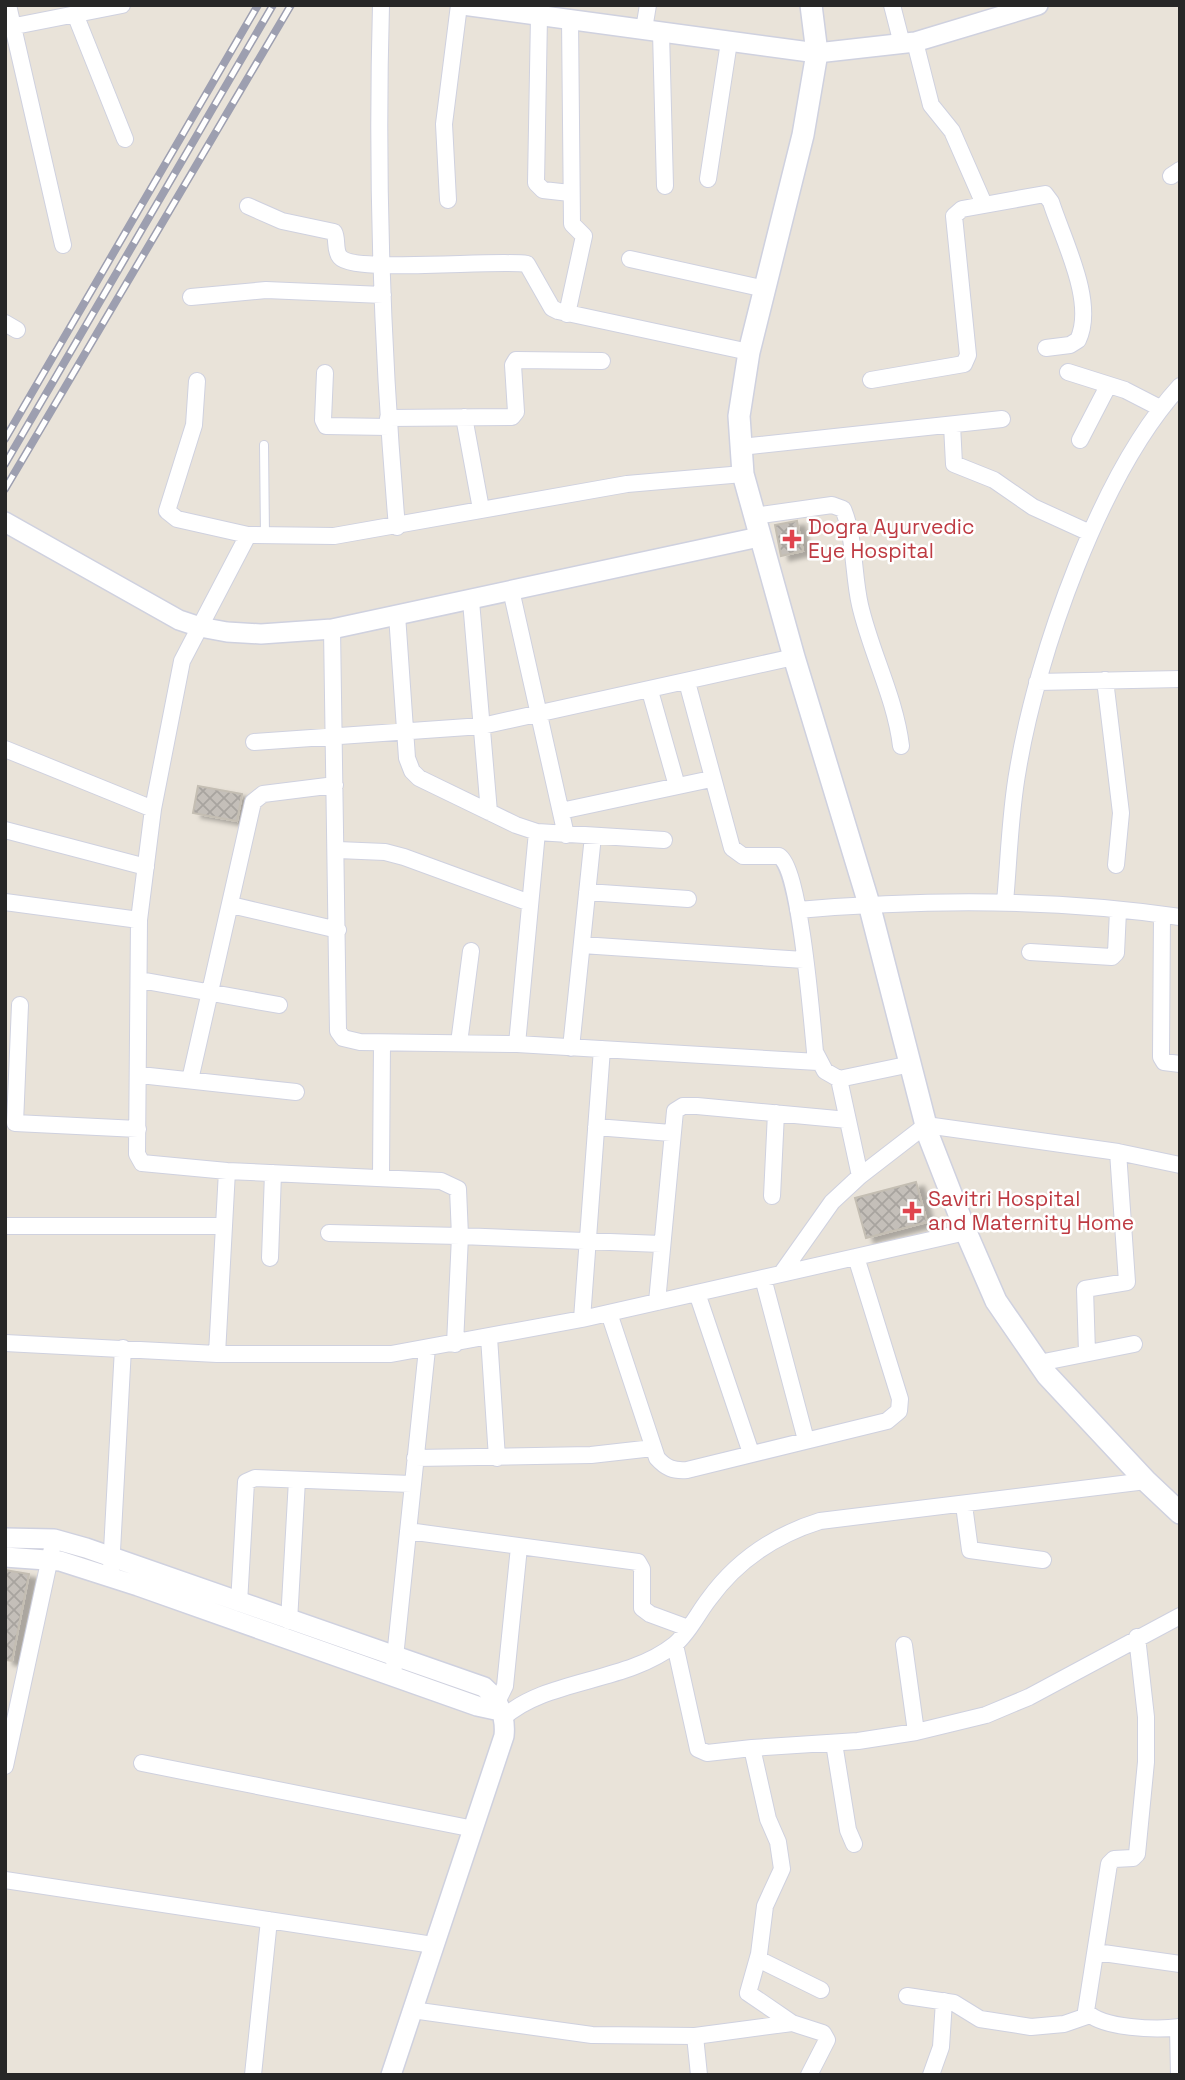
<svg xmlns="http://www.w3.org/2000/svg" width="1185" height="2080" font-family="'Space Grotesk',sans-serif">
<defs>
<pattern id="building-cross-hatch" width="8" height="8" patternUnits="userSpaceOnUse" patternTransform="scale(1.75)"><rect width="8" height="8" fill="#c4bfb9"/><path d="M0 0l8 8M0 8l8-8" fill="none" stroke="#a8a49f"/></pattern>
<filter id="shadow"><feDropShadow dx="8" dy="4.5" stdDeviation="2" flood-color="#0004"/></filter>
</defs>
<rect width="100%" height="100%" fill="#e9e3d9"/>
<path fill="url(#building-cross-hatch)" stroke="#c4beb3" stroke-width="2" filter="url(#shadow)" d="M797,521L803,551L781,556L775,525Z
M198,786L242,794L237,821L193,813Z
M916,1182L927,1222L866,1238L855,1198Z
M5,1570L29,1574L12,1661L5,1660Z"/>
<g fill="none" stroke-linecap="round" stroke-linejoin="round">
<g stroke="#cfd1df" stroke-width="10">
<path id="service" d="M264,445L265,536"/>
</g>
<g stroke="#cfd1df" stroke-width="18">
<path id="minor" d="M8,5L63,245
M381,5C376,179 382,353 397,527
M892,5L902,44
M75,14L125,139
M539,16L536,183L543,190L570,193
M5,28L122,5
M644,29L648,5
M661,32L665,186
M915,42L931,105L952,131L984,204
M1171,176L1180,170
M708,179L729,42
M448,200L444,124L459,5
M248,206L282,221L334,232C338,239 334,250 340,257C354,274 498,259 527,264L552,308L558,311L749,352
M630,259L765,289
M191,297L266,290L383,295
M567,314L584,236L572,224L570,19
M5,323L17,330
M1068,372L1125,390L1160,408
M325,373L323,420L326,426L389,427
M871,380L964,364L968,355L954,216L962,209L1045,194L1051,202C1063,240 1096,302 1078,340L1070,345L1046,348
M197,381L194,425L167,511L177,519L248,535
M464,417L481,509
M388,418L512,417L516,412L513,365L516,360L602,361
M952,425L954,464L994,480L1033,507L1090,533
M1080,440L1108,386
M741,447L1002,419
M754,516L832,505L843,509C855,537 853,575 860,605C871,653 895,697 901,746
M511,590L566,835
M471,601L489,812
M397,615L407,758L412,771L419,778L516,825L537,832L664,840
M332,629L338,1031L343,1038L360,1042L517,1044L818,1062
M1105,680L1121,813L1116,865
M687,682L732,848L743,856H779C800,868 812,1021 815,1052L825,1071L839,1079L860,1176
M1037,682L1180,679
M650,691L677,786
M254,742L482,726L794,657
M5,749L153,809
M561,811L711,779
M5,830L146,867
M338,850L385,852L404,857L530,903
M587,892L688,899
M5,902L139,920
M1005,902C1009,858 1010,812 1018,769C1037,654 1101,472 1180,386
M231,905L338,930
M798,910C925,899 1053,898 1180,917
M1162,915L1161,1057L1164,1062L1180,1064
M582,945L804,960
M1030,952L1112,957L1116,953L1118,911
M140,980L279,1005
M20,1005L15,1123L138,1129
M459,1043L471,951
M517,1044L537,832
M571,1048L593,836
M140,1075L296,1092
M839,1079L911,1064
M190,1080L253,802L263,794L335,785
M596,1127L671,1133
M381,1177L382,1043
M772,1196L776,1113
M5,1226H224
M329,1233L460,1236L455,1344
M661,1244L460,1236L458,1189L441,1181L227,1171L142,1163L137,1154L139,920L153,809L182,661L248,535L334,536L627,484L743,474
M270,1258L273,1173
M781,1274L832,1202L860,1176L926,1125L1118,1152L1180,1165
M763,1278L806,1440
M697,1293L751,1453
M657,1302L675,1111L683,1106H697L848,1120
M609,1313L657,1458C666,1468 673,1471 687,1470L887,1421L899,1411L900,1399L856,1257
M582,1319L602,1049
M489,1337L497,1458
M5,1343L217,1354H391L582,1319L966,1232
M1087,1353L1085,1289L1127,1282L1118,1152
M217,1354L227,1171
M1039,1363L1134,1344
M415,1458L591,1455L653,1448
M964,1505L970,1550L1043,1560
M408,1531L638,1562L642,1569V1608L650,1614L688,1628
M111,1569L123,1348
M239,1603L246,1482L255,1478L411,1484
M289,1621L297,1480
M1137,1637L1146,1717V1762L1137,1854L1133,1858L1114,1859L1109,1864L1086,2011C1101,2029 1158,2030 1180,2027
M675,1645L698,1749L707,1753L752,1748L768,1819L778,1842L782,1869L765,1906L759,1954L748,1993L792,2023
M904,1645L916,1732
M394,1667L427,1349
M493,1710L505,1686L519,1547
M503,1718C545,1679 626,1683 674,1645C688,1634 698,1613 709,1599C738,1559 775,1535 820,1521L1146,1481
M834,1743L848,1830L854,1844
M752,1748L858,1741L916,1732L986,1715L1029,1697L1180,1616
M142,1763L474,1829
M5,1766L54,1539
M5,1880L433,1945
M1096,1952L1180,1964
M758,1959L821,1990
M907,1996L954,2003L980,2019L1031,2027L1064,2024L1090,2015
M412,2010L592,2035L695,2036L792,2023L823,2033L827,2040L809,2075
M1178,2027L1179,2075
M695,2036L699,2075
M253,2075L269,1920
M931,2075L941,2047L944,2001"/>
</g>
<g stroke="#cfd1df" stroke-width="22">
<path id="tertiary" d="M463,5L817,53L915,42L1038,5
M5,522L179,620L200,627L227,632L261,634L332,629L759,537
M5,1538L54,1539L86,1548L484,1687C499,1700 506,1717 504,1736L391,2075
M5,1557L60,1561L138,1586L477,1706L500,1711"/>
</g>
<g stroke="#cfd1df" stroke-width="24">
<path id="secondary" d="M811,5L817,53L803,135L749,352L739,416L743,474L794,657L869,904L929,1137L966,1232L996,1301L1047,1375L1146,1481L1180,1513"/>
</g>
<use href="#service" stroke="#fff" stroke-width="8"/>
<use href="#minor" stroke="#fff" stroke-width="16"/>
<use href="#tertiary" stroke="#fff" stroke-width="19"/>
<use href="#secondary" stroke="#fff" stroke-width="21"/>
<g stroke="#9d9fb0" stroke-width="8">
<path id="rail" d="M5,439L258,5
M5,464L273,5
M5,489L291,5"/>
</g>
<use href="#rail" stroke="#fff" stroke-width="5" stroke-dasharray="16" stroke-linecap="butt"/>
</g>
<g fill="#e0444e" stroke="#fff" stroke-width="2.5">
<path d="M788.5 528.5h7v7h7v7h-7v7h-7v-7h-7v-7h7z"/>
<path d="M908.5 1200.5h7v7h7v7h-7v7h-7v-7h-7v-7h7z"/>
</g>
<g text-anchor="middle" stroke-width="5" stroke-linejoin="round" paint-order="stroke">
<g font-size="21" fill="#be3a42" stroke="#fff" text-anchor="start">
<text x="808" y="534">Dogra Ayurvedic<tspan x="808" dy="24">Eye Hospital</tspan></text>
<text x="928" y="1206">Savitri Hospital<tspan x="928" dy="24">and Maternity Home</tspan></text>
</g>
</g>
<rect width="1185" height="2080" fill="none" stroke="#272727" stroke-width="14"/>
</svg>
